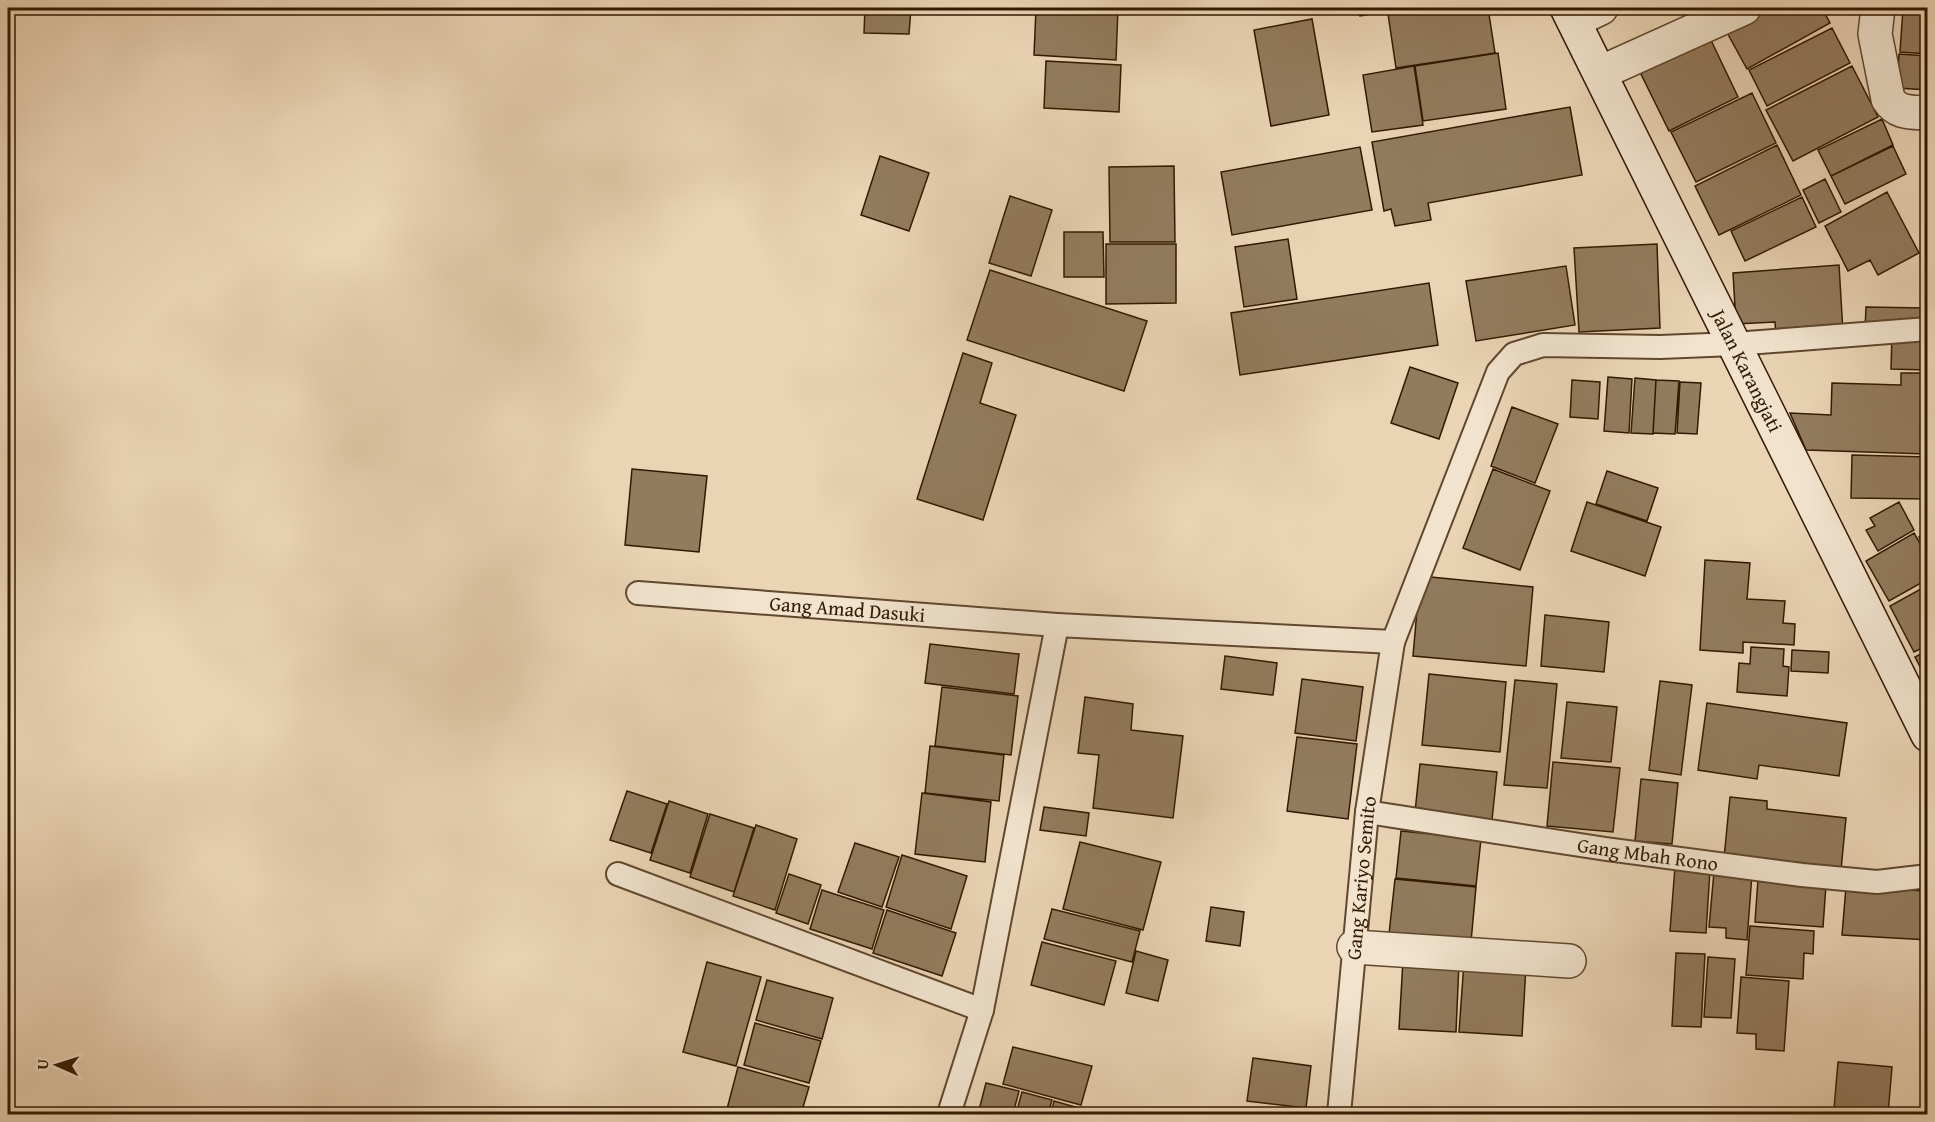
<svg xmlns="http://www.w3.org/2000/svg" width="1935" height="1122" font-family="'Gentium Book Plus',serif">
<rect width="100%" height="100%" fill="#ead4b4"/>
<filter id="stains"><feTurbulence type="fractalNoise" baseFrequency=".00333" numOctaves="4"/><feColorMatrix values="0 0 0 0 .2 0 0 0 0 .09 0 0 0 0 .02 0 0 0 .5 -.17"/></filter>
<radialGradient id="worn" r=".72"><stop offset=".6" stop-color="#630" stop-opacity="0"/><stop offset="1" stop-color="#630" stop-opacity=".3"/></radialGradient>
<path fill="#927b5e" stroke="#321a00" stroke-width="1.5" d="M865,8H911L909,34L864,33Z
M1036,8H1118L1116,60L1034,55Z
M1358,8H1402L1403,9L1360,16Z
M1432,8H1488L1495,53L1396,68L1388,14Z
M1759,8H1822L1830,23L1747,69L1724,27Z
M1903,8L1928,10V54L1900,52Z
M1312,19L1329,115L1271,126L1254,30Z
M1832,28L1850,63L1767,106L1749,70Z
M1709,36L1738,97L1669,131L1639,70Z
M1498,53L1506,109L1423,121L1415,66Z
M1899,54L1928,56V90L1897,88Z
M1046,61L1121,65L1119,112L1044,108Z
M1414,66L1423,125L1372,132L1363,75Z
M1852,66L1878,117L1793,161L1766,110Z
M1752,93L1776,143L1696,182L1671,132Z
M1570,107L1582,175L1428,203L1431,220L1395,226L1391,209L1384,211L1372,142Z
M1882,119L1893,145L1831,176L1818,150Z
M1777,145L1801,195L1719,235L1695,186Z
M1893,146L1906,174L1845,204L1831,176Z
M1360,147L1372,210L1232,235L1221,172Z
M880,156L929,173L909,231L861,215Z
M1174,166L1175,242H1110L1109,167Z
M1825,179L1841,212L1819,223L1803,190Z
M1887,192L1919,253L1878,275L1870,260L1848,271L1825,226Z
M1010,196L1052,210L1031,276L989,263Z
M1802,197L1816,227L1745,261L1731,231Z
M1064,232H1103L1104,277H1064Z
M1288,239L1297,299L1244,307L1235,247Z
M1106,244H1176V303L1106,304Z
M1657,244L1660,328L1579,332L1574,248Z
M1839,265L1843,332L1776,337L1775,322L1736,324L1733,273Z
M1566,266L1575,325L1476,341L1466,281Z
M990,270L1147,321L1124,391L967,340Z
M1429,283L1438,345L1240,375L1231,313Z
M1866,307L1926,308L1925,323L1865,330Z
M1928,331V370L1891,369L1892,334Z
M963,353L992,363L980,403L1016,415L983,520L917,499Z
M1410,367L1458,383L1439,439L1391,423Z
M1901,373H1928L1926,454L1806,450L1790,413L1831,415L1832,383L1901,385Z
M1608,377L1632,379L1629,433L1604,431Z
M1635,378L1656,380L1653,434L1631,433Z
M1572,380L1600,382L1598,419L1570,417Z
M1656,380L1679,381L1675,434L1653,433Z
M1680,382L1701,383L1697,434L1677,433Z
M1512,407L1558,424L1535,483L1491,466Z
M1852,455L1928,457V499L1851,498Z
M632,469L707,476L699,552L625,545Z
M1493,469L1550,491L1520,570L1463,548Z
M1607,471L1658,488L1647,521L1596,504Z
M1587,502L1661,527L1645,576L1571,551Z
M1899,502L1914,530L1878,551L1866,530L1875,526L1870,518Z
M1928,532V552L1919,537Z
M1914,533L1928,557V579L1889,601L1866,561Z
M1705,560L1750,563L1747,599L1785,601L1783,623L1795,624L1794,645L1743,642V653L1700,650Z
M1420,576L1533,587L1526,666L1413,656Z
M1928,585V645L1914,652L1890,606Z
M1545,615L1609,622L1604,672L1541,666Z
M930,644L1019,654L1014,694L925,683Z
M1751,647L1784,649L1783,666L1789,667L1787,696L1737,692L1739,663L1750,664Z
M1792,650L1829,652L1828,673L1791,671Z
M1928,650V682L1915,657Z
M1225,656L1277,663L1273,695L1221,689Z
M1429,674L1506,682L1500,752L1422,745Z
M1302,679L1363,687L1356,741L1295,733Z
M1515,680L1557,684L1547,788L1504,785Z
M1660,681L1692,685L1681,775L1649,770Z
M942,687L1018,696L1011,755L935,746Z
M1085,697L1133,704L1131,730L1183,736L1173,818L1093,808L1099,755L1078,753Z
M1567,702L1617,707L1611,762L1561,758Z
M1707,703L1847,723L1839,776L1759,765L1757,779L1698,770Z
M1297,737L1357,744L1348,819L1287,811Z
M930,746L1004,755L999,801L925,793Z
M1553,762L1620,768L1613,832L1547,826Z
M1420,764L1497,772L1492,820L1415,812Z
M1641,779L1678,783L1672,844L1635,841Z
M627,791L667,804L651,853L610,840Z
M922,793L991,802L985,862L915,854Z
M1730,797L1767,801V809L1846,818L1841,870L1724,858Z
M669,801L708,814L690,873L650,860Z
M1044,807L1089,813L1086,836L1040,830Z
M710,814L754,828L734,892L690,877Z
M756,825L797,839L775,910L733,896Z
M1401,831L1481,839L1476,886L1396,878Z
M1080,842L1161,862L1143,930L1063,909Z
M855,843L899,857L882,907L838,892Z
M902,855L967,876L951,929L886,907Z
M1675,867L1710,870L1706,933L1670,931Z
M1714,872L1752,874L1747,940L1726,938V928L1709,927Z
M789,874L821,885L808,924L776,913Z
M1395,879L1476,887L1471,942L1389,934Z
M1758,879L1826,885L1823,927L1755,922Z
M1846,887L1928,891V940L1842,935Z
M822,890L884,910L872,949L810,929Z
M1211,907L1244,912L1240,946L1206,941Z
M1052,909L1140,931L1132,962L1044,939Z
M887,910L956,933L942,976L873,953Z
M1750,926L1814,931L1813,954L1804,953L1803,979L1746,975Z
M1042,942L1116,961L1104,1005L1031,985Z
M1136,951L1168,960L1158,1001L1126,993Z
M1676,953L1705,954L1701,1027L1672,1026Z
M1708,957L1735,959L1731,1018L1704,1017Z
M1403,960L1459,963L1456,1032L1399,1029Z
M707,962L761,977L736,1066L683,1052Z
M1464,962L1526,966L1522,1036L1459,1032Z
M1741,977L1789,981L1784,1051L1756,1049V1034L1737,1033Z
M767,980L833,998L822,1039L756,1020Z
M755,1023L821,1041L809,1083L744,1065Z
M1013,1047L1092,1066L1081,1105L1003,1084Z
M1253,1058L1311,1066L1306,1108L1247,1101Z
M1838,1062L1892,1067L1888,1114L1834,1109Z
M738,1067L809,1087L801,1114H747L727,1109Z
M986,1083L1019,1091L1013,1114H978Z
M1022,1092L1052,1100L1048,1114H1016Z
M1054,1101L1093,1112V1114H1051Z"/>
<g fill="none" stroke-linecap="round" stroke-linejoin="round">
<g stroke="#60482d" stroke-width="26">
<g id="lane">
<path id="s1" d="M638,593L1057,625"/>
<path id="s2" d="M1367,812L1606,849L1802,875L1877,882L1928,876"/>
<path d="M618,874L982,1010"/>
<path d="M949,1114L982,1010L1057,625L1393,642L1498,372L1514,354L1543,345L1660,347L1734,344L1928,329"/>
<path id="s3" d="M1339,1114L1367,812L1393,642"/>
</g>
</g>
<g stroke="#60482d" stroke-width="36">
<path id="street" d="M1878,8L1875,34L1888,99C1897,114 1912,112 1928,113
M1574,21L1601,8
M1600,73L1744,8
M1354,947L1569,961"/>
</g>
<g stroke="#321a00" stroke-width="36">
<g id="secondary">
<path id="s4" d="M1567,8L1928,735"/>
</g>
</g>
<use href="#lane" stroke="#f1e3ce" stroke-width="22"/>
<use href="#street" stroke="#f1e3ce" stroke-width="33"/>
<use href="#secondary" stroke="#f1e3ce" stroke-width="33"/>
</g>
<g text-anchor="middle" stroke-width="5" stroke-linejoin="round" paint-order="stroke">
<g font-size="20" fill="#321a00" stroke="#f1e3ce">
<text dy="7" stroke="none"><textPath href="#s4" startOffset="405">Jalan Karangjati</textPath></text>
<text dy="7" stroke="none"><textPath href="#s1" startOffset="210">Gang Amad Dasuki</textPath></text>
<text dy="7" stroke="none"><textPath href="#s2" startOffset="284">Gang Mbah Rono</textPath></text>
<text dy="7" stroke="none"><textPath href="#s3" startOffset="237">Gang Kariyo Semito</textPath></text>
</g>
</g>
<rect width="1935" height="1122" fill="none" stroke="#ead4b4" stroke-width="30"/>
<rect x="9" y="9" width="1917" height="1104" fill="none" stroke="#321a00" stroke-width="3"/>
<rect x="15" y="15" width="1905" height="1092" fill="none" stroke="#321a00" stroke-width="1.5"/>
<g transform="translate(57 1065) rotate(273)" stroke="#f1e3ce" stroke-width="4.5" paint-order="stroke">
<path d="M0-4.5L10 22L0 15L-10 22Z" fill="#321a00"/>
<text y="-9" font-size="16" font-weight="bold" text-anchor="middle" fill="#321a00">U</text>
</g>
<rect width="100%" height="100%" filter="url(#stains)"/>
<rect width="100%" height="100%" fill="url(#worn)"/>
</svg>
